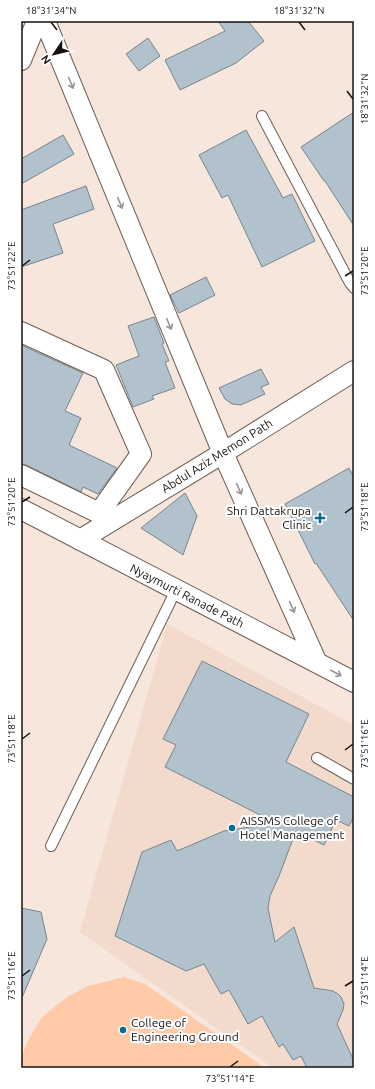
<svg xmlns="http://www.w3.org/2000/svg" width="375" height="1089" font-family="Ubuntu,sans-serif">
<rect width="100%" height="100%" fill="#f7e6dc"/>
<path fill="#f2dacc" d="M167,624L354,725V1068H273L80,932Z"/>
<path fill="#ffcaa8" d="M124,977L145,984L265,1068H21V1060L26,1044L42,1017L67,997L88,986Z"/>
<path fill="#b2c2cc" stroke="#76858f" d="M218,21H248L264,41L236,63L180,90L165,60L225,31Z
M148,38L160,56L139,71L126,54Z
M354,112V226L325,181H324L301,147Z
M246,130L283,198L292,194L315,241L262,267L228,195L222,198L199,155Z
M63,135L74,154L21,184V159Z
M86,186L94,209L53,224L63,253L21,267V210Z
M206,277L215,295L179,313L170,295Z
M154,317L164,343L162,344L169,361L165,362L175,388L152,396L154,399L133,407L116,365L139,356L128,326Z
M21,345L83,373L65,411L81,418L69,445L117,468L98,494L83,487L81,492L26,465L21,464Z
M261,369L269,384L261,387L265,394L241,405L232,404L225,399L219,388Z
M349,468L354,478V621L316,563L315,564L285,504Z
M185,493L197,516L183,555L141,528Z
M202,661L309,714L286,762L354,797V816L349,826L336,820L324,845L296,831L279,876L270,896L268,908L275,942L294,927L314,988L333,991L338,994L341,997L344,1004L343,1010L337,1024L354,1061V1068H307L301,1056L293,1060L283,1044L279,1047L262,1016L248,1024L229,990L221,994L204,964L186,971L115,936L142,852L171,840L177,851L224,831L276,823L165,767L176,745L163,739Z
M21,908L41,912L47,939L21,1000Z"/>
<g fill="none" stroke-linecap="round" stroke-linejoin="round">
<g stroke="#6d5f56" stroke-width="12">
<path id="lane" d="M262,116L350,283L354,288
M317,758L354,779
M51,846L176,590"/>
</g>
<g stroke="#6d5f56" stroke-width="22">
<path id="street" d="M45,21L223,453L317,663
M21,60L37,21
M21,332L104,370L141,454L99,513
M21,475L99,513L110,520
M21,509L354,682
M80,540L223,453L354,371"/>
</g>
<use href="#lane" stroke="#fff" stroke-width="10"/>
<use href="#street" stroke="#fff" stroke-width="20"/>
</g>
<defs><path id="oneway-shaft" d="M-6 0H5M1.5-3L5.5 0L1.5 3" fill="none" stroke-width="1.6" stroke-linecap="round" stroke-linejoin="round"/></defs>
<g stroke="#979493">
<use href="#oneway-shaft" transform="translate(71 83) rotate(68)"/>
<use href="#oneway-shaft" transform="translate(120 203) rotate(68)"/>
<use href="#oneway-shaft" transform="translate(169 324) rotate(67)"/>
<use href="#oneway-shaft" transform="translate(239 489) rotate(66)"/>
<use href="#oneway-shaft" transform="translate(292 607) rotate(66)"/>
<use href="#oneway-shaft" transform="translate(336 673) rotate(27)"/>
</g>
<path fill="none" stroke="#18120f" stroke-width="1.5" d="M51,22L57,30M299,22L305,30M347,91L353,99M22,266L30,260M345,276L353,271M22,502L30,497M345,513L353,507M22,739L30,733M345,750L353,744M22,976L30,970M345,986L353,981M230,1067L238,1061"/>
<g fill="#056d9a" stroke="#fff" stroke-width="1.5">
<path d="M318 512h4v4h4v4h-4v4h-4v-4h-4v-4h4z"/>
<circle cx="232" cy="828" r="4"/>
<circle cx="123" cy="1030" r="4"/>
</g>
<g text-anchor="middle" stroke-width="4" stroke-linejoin="round" paint-order="stroke">
<g font-size="12" fill="#18120f" stroke="#fff">
<text transform="translate(217 456) rotate(-32)" y="4">Abdul Aziz Memon Path</text>
<text transform="translate(187 596) rotate(27)" y="4">Nyaymurti Ranade Path</text>
</g>
<g font-size="12" fill="#18120f" stroke="#fff" text-anchor="start">
<text x="311" y="515" text-anchor="end">Shri Dattakrupa<tspan x="311" dy="14">Clinic</tspan></text>
<text x="240" y="825">AISSMS College of<tspan x="240" dy="14">Hotel Management</tspan></text>
<text x="131" y="1027">College of<tspan x="131" dy="14">Engineering Ground</tspan></text>
</g>
</g>
<rect width="375" height="1089" fill="none" stroke="#ffffff" stroke-width="44"/>
<g transform="translate(54 54) rotate(235)" stroke="#ffffff" stroke-width="3" paint-order="stroke">
<path d="M0-3L7 15L0 10L-7 15Z" fill="#18120f"/>
<text y="-6" font-size="11" font-weight="bold" text-anchor="middle" fill="#18120f">N</text>
</g>
<rect x="22" y="22" width="331" height="1045" fill="none" stroke="#18120f" stroke-width="1.5"/>
<g font-size="10" text-anchor="middle" fill="#18120f">
<text x="51" y="14">18°31'34"N</text>
<text x="299" y="14">18°31'32"N</text>
<text transform="translate(364 99) rotate(-90)" y="4">18°31'32"N</text>
<text transform="translate(11 266) rotate(-90)" y="4">73°51'22"E</text>
<text transform="translate(364 271) rotate(-90)" y="4">73°51'20"E</text>
<text transform="translate(11 502) rotate(-90)" y="4">73°51'20"E</text>
<text transform="translate(364 507) rotate(-90)" y="4">73°51'18"E</text>
<text transform="translate(11 739) rotate(-90)" y="4">73°51'18"E</text>
<text transform="translate(364 744) rotate(-90)" y="4">73°51'16"E</text>
<text transform="translate(11 976) rotate(-90)" y="4">73°51'16"E</text>
<text transform="translate(364 981) rotate(-90)" y="4">73°51'14"E</text>
<text x="230" y="1082">73°51'14"E</text>
</g>
</svg>
